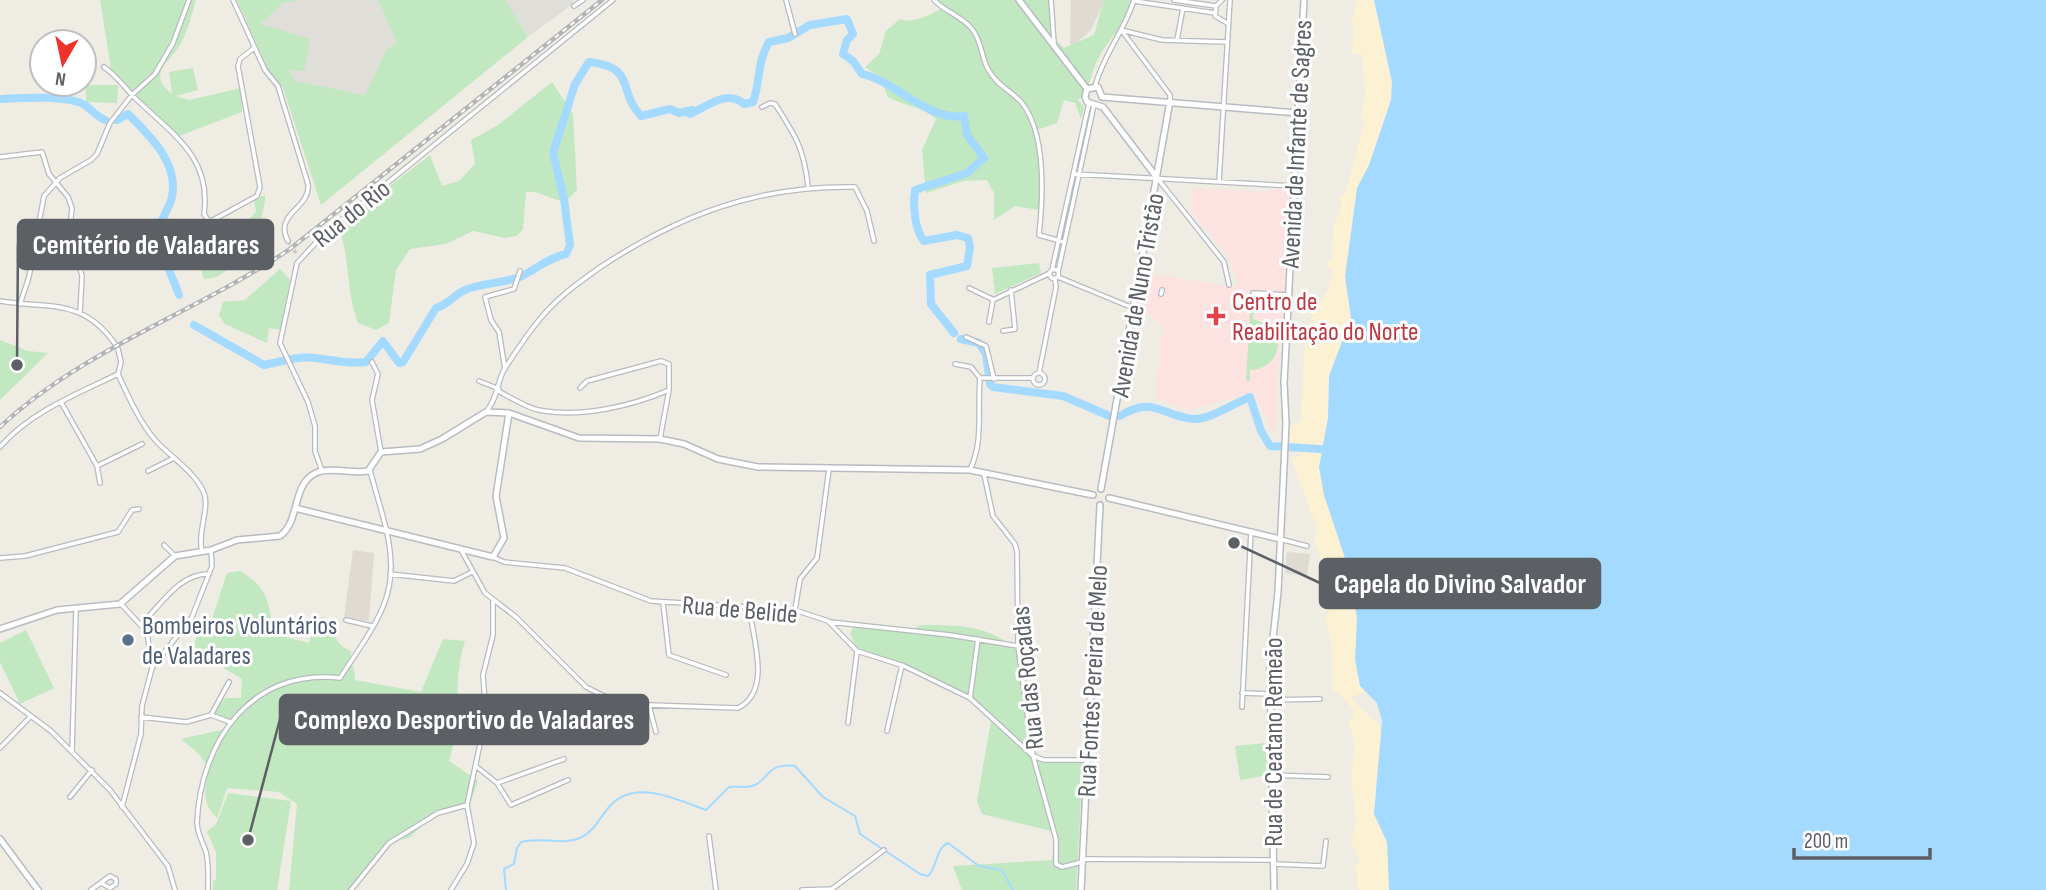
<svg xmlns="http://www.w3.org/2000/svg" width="2046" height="890" font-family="'Sofia Sans Condensed',sans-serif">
<rect width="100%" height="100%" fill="#efece4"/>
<path fill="#e0ded8" d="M298,0H378L397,43L387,49L365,95L295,82L260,25L283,3Z
M505,0H573L574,3L528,37Z"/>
<path fill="#dfdbd2" d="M1071,0H1105L1091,30L1073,46L1070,43Z
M353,550L374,553L369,621L344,617Z
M1287,552L1310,554L1307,576L1285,573Z"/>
<path fill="#fce2e0" d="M1194,188L1269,192L1270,188L1288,192L1275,436L1253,392L1189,410L1156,398L1162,327L1141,306L1146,273L1232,287L1239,285L1228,257L1191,211Z"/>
<path fill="#c1e8c0" d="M100,0H196C192,14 188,30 181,43C172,61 145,73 172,94L169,72L193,68L198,90L175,96L189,100L241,88L242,112L179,136L112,75Z
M237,0H298L283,3L261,24L310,39L304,71L289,69L295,81L365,95L387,49L397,43L378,0H505L528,37L321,205L283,88L269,72Z
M936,0H1051L1053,37L1064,48L1094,35L1104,0H1131C1128,23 1108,39 1098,59C1090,74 1091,89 1078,100L1084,107L1081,119L1075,103L1064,100L1057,123L1034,131L1042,178L1040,210L1015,206L994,220V193L987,180L964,181L926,193L922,150L936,119C922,106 904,106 888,97L880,77L865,67L879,54L886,31L900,19C913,24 929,15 941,9Z
M552,82L573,114L577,190L566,201C550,201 542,190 526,192L523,229L517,236L505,238L473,231L446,244L410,249L396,270L389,323L376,330L358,323C346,292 350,256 338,225L430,155L442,186L459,181L475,164L471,140L498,125Z
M86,85H118L117,103L86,102Z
M265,195C266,214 253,228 262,247L217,277L204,279C199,265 198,251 207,238C228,238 244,228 256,211L254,200Z
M1039,263L1041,273L995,294L992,268Z
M280,269L290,280L280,330L269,328L267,343L225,324L219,315L223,302L245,300Z
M1251,297H1255L1253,319L1270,325L1278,345C1276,361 1266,369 1250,370V381L1246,380Z
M0,340L28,351L48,353L0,400Z
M240,571C269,589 267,599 274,632L278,635L309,643L316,618L324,617L333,623C334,638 337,645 351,651C349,662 356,669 355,680L421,692L443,639L465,641C451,684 464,717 449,761L478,781L468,809L451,808L425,823L409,838L394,841L349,890H289L297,804L279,792L227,788L217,818C201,803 205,788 208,767L199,754L181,739L229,728L213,711L225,698H241L242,679L194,650L199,619H212L227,573Z
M921,625C960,625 993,625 1022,655L1034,747L1040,761L1083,763L1076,890H962L953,866L1052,860L1055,832L982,814L977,801L992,715C950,676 906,671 856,647L850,633L854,626L908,633Z
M26,630L54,688L20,704L0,662V643Z
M1265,743L1268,775L1240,780L1235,746Z
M228,793L291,801L277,890H213V881L216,880V852L207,832L216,824Z"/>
<path fill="#fcf1d3" d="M1357,0H1378L1395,47L1363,588L1378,684L1351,698L1391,737L1403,890H1358L1357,874L1353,868L1360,863L1351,841C1360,819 1353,803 1352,780C1351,755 1360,752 1348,721L1354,717C1354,703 1339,696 1331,688L1333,686L1331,638L1325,621L1332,603L1330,597L1318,596L1322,567L1317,545H1314L1317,528L1291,458L1300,456L1304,448L1290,443V427L1301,421L1304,351L1315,301L1322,300L1329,287L1333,268L1328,269V261L1332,260L1333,229L1342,204L1338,198L1345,194L1365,119L1361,118L1365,93L1362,54H1352L1354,27L1351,26Z"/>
<path fill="#a4daff" d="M1374,0H2046V890H1389L1387,842L1374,814L1382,721L1377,703L1360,686L1355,659L1357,618L1348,567L1324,495L1319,467L1328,418L1329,376L1351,318L1345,277L1357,188L1369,165L1391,100L1392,82Z"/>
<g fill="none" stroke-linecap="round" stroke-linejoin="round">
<path stroke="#a4daff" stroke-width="2" d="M506,890L504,869L514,864L517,848L521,842C540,836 562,846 580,838C594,832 600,817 610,806C635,778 678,800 706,810L729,787C736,786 745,788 752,786C769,782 765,762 795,766L823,797L855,816L860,834L920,874L928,876C938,866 935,849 948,843L979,866L1002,870L1013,890"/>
<path stroke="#a4daff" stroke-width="8" d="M0,99C21,98 64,95 83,104C92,109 95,116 105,120
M117,120L128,114C150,136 179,163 172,197C169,210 159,220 159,233C160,253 172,275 179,295
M194,325L264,365L283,361
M961,339L979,343L986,354L990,384L993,387L1063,396L1112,417
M289,360C311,352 340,366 366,362L383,341L399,363L403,362L436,308C448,305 453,296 463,291C477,283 508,283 522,276C538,268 548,258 566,254L570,245L564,199L553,153L575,84L589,62C637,67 617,91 641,116L670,109L679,113L692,110L690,114C708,106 727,89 744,104L753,102C761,81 756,64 769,42L788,38L810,25L847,19L853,34L847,40L843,54L853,61L862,74C893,80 930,122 964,116L967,135L984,158L967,173L915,190C913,206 914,228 924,241L957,235L968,238L970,247L967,266L930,275L931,304L954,333
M1120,416C1153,395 1162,416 1193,419C1210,420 1234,403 1250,397L1261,431L1270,446L1321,449"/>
<path stroke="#cac9c4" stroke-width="3.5" stroke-dasharray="3.5 2" stroke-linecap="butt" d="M288,241L296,253"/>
<g stroke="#b7babf" stroke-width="6">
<path id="street" d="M233,0L265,70L278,86L308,184C311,209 273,213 288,241
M786,0L795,34
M934,0C945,12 962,16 972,29C982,41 981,57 988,69C996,85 1012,91 1022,103C1047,135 1043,198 1039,235L1064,242
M1051,0L1054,43
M1174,0L1216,6
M1222,0L1216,6L1215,16L1227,23
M1134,1L1215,13
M574,6L583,0
M1121,30L1162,40L1226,42
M1122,31L1170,95V101
M1177,40L1183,8
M104,67C116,75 125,88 135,98C172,134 212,157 204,214L208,220H213L257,196L260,187L238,66L240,59L254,48
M1095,86C1105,51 1124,32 1134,0
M762,107L770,103L775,104C795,135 804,148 808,186
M0,157L42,152L49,174L68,197L72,208L70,227L82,276L80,313
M1074,174L1294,186
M1158,179L1224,262L1229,285
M1219,181L1230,0
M1049.5 274a4.5 4.5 0 1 1 9 0a4.5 4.5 0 1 1-9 0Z
M1052,270L1089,103
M1058,272L1094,105
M1058,277L1133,308
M969,288L992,299
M1253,293L1288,295
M1161,294L1162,290
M0,301C47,309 82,297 115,344
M20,304L29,277L44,196L60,178L91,160L97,154L110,123L132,95L155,74L173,43L189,0
M989,322L993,300L1050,273
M1003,331L1015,329L1011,290
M966,337L986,346L994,379
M118,349L121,362L118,374C128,396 140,423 156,441C171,457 195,472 204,493C210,508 197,532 202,552
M372,362L378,374L372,400L381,452
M955,364L971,367L980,378
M505,369L499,332L491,320L485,297L514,289L520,271
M1039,373L1056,287L1055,279
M1033 379a6 6 0 1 1 12 0a6 6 0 1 1-12 0Z
M479,381L499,389
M580,388L587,381L661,361L669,364V390L660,439
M498,391C512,398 528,409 544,411C584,417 632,406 669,390
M61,402L97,466L100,483
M486,412C498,398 497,381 505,368C517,350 531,328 546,312C562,294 580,282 599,268C679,215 758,185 855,187L867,211L874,241
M0,447C30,412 77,394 118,374
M97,466L142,444
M970,470C984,440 977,410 980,378H1033
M148,471L174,458
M322,471L315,451V426L308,402L280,343L297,263L323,235L613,0
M984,474L993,516L1015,544L1017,552L1018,646L1033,756L1056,839V864L1062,867L1082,862
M1280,539L1307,546
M164,545L175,556
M460,548L485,593L516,617L586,687L620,704L738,708C773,691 752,636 749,606
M493,557L504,562L565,568L651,601L795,610L828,621L857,651L904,666L970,698L1033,756L1044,760H1087
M0,558L25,556L118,532L132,510L139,509
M390,574L454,581L472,572
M663,603L669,655L726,675
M121,604L147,632L152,668
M795,610L800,579L817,558L829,469
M346,620L372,626
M830,622L950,635L1018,646
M141,624C161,606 179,573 209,574
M0,693L51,731L110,790L168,866L175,890
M1242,693L1270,694
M970,698L978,639
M1270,700L1320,699
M649,706L656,732
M1242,707L1251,531
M211,715L229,682
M211,715L230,722
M141,717L186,722L211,715
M848,723L857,652
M887,731L902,665
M0,748L31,716
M72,751L76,610
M477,767L497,783L511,805L568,780
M1271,775L1328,777
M497,783L564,759
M70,797L92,770
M122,807L141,734L142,706L152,668L192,617L212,566L211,550
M709,836L716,890
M1082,859L1272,860
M1274,864L1323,866L1326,841
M91,890L110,876L116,879V884L110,888L101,883
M208,890C208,878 209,864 206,852C203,842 197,834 197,822C201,741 251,668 340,678C357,651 383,619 389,587C397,548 379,507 370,470
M351,890L389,843L438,813L467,805
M451,890L467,864L474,843L467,805L486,716L483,675L493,635V602
M802,890L832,889L884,850"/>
</g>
<g stroke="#b8bbc1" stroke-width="8">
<path id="secondary" d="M1019,0L1087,89L1085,97L1087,102L1103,107L1158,179
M1087,89L1098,87L1102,97
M1102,97L1298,113
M1101,489L1170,101
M1109,498L1280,539
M295,508L493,557L504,538L496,496L509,413
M0,629L57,610L120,604L175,556L211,550L237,540L280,536C301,521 291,482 318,472C333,467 353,474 368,471L381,452L420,449L442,439L486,412L509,413L579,438L660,439L684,444L718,459L758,467L970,470L1093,495
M0,839L38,890
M1081,890L1100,505
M1274,890L1270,666L1278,592L1286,423L1284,383L1304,0"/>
</g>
<use href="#street" stroke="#fff" stroke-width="3.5"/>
<use href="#secondary" stroke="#fff" stroke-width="5"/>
<g stroke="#b3b4b5" stroke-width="4.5">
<path id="rail" d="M0,427C83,349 197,312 290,249L602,0"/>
</g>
<use href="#rail" stroke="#fff" stroke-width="2" stroke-dasharray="5" stroke-linecap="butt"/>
</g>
<path fill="#e0444e" stroke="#fff" stroke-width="2.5" d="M1212.5 305.5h7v7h7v7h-7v7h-7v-7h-7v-7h7z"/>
<circle fill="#5c6f8a" stroke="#fff" stroke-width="2.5" cx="128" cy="640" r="7"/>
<g text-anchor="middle" stroke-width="6" stroke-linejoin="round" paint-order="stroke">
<g font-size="26" fill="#5c6065" stroke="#fff">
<text transform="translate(1296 144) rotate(-87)" y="9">Avenida de Infante de Sagres</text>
<text transform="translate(351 213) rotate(-39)" y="9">Rua do Rio</text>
<text transform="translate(1137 295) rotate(-80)" y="9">Avenida de Nuno Tristão</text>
<text transform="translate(740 609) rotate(5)" y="9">Rua de Belide</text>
<text transform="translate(1027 678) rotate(-96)" y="9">Rua das Roçadas</text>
<text transform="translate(1092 681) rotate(-87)" y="9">Rua Fontes Pereira de Melo</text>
<text transform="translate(1273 742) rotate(-90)" y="9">Rua de Ceatano Remeão</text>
</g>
<g font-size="26" fill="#be3a42" stroke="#fff" text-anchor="start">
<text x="1232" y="310">Centro de<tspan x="1232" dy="30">Reabilitação do Norte</tspan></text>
</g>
<g font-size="26" fill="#4e5e75" stroke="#fff" text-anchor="start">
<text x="142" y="634">Bombeiros Voluntários<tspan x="142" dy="30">de Valadares</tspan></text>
</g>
</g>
<path fill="none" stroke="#5c6065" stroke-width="2.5" d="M17 365L18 244M1234 543L1320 583M248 840L280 719"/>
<g fill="#5c6065" stroke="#fff" stroke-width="2.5">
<circle cx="17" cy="365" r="7"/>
<circle cx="1234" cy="543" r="7"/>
<circle cx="248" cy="840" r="7"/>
</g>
<g fill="#5c6065" stroke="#5c6065" stroke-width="2.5">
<rect x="18" y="220" width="255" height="49" rx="7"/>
<rect x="1320" y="559" width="280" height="49" rx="7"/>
<rect x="280" y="695" width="368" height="49" rx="7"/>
</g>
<g font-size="28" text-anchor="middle" font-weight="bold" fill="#fff">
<text x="146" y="254">Cemitério de Valadares</text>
<text x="1460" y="593">Capela do Divino Salvador</text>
<text x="464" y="729">Complexo Desportivo de Valadares</text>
</g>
<g transform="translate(63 63) rotate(189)"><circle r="33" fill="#ffffff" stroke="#bebfc1" stroke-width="2"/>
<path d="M0-5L12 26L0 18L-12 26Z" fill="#ef332a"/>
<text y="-10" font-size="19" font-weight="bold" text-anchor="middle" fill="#5c6065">N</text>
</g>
<path d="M1794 848v10h136v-10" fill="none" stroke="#5c6065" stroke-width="3.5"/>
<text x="1804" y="848" font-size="21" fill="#5c6065" stroke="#ffffff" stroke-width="5" paint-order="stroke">200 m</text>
</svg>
